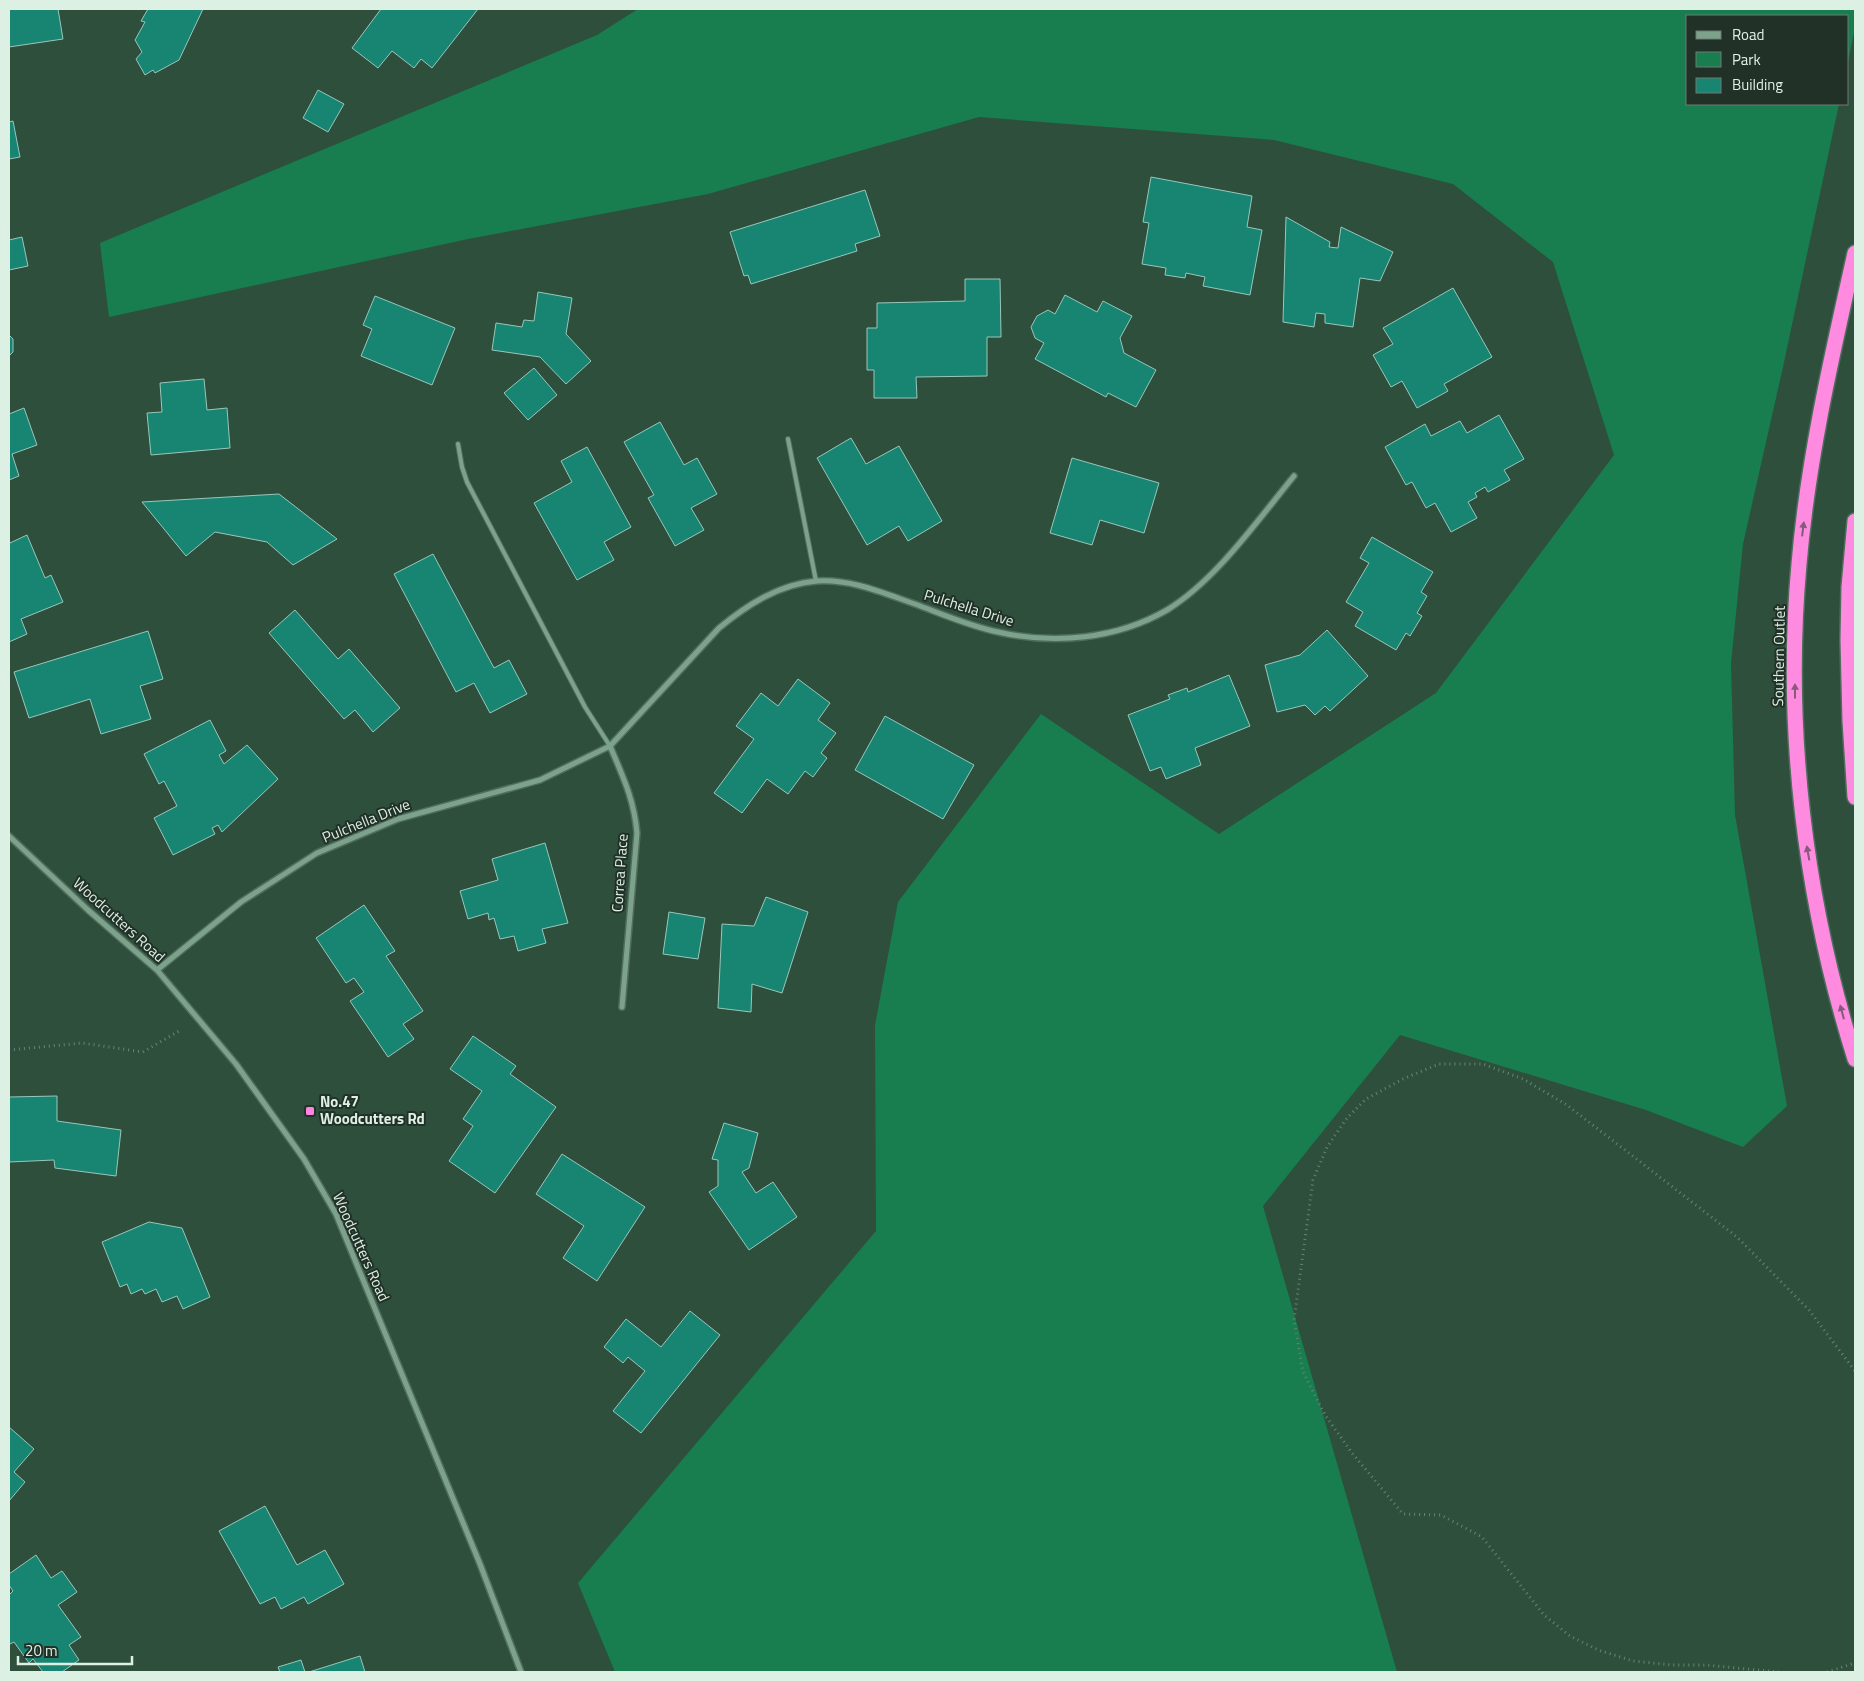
<svg xmlns="http://www.w3.org/2000/svg" width="1864" height="1681" font-family="'Titillium Web',sans-serif">
<rect width="100%" height="100%" fill="#2e4f3c"/>
<path fill="#187e50" d="M638,9H1855V27L1848,62V16H1688V104H1839L1783,367L1743,544L1731,663L1735,815L1787,1106L1743,1147L1646,1110L1400,1035L1263,1206L1397,1672H615L578,1583L876,1231L875,1025L898,902L1041,714L1219,834L1436,693L1614,455L1553,262L1453,184L1274,140L979,117L708,194L468,239L109,317L100,243L597,35Z"/>
<path fill="#188472" stroke="#99c7bb" d="M9,9H58L63,39L9,47Z
M148,9H203L179,60L155,73L153,70L145,75L136,59L142,52L135,40L145,22L141,21Z
M381,9H478L432,68L421,59L414,68L392,51L378,68L352,48Z
M318,90L344,104L328,132L303,118Z
M13,121L20,157L9,159V122Z
M1151,177L1252,196L1247,227L1262,230L1250,295L1203,286L1205,277L1186,273L1185,278L1165,275L1166,268L1142,264L1149,223L1143,222Z
M865,190L880,236L855,244L857,251L751,284L748,275L744,276L730,232Z
M1286,217L1330,242L1329,247L1338,248L1341,227L1393,252L1380,281L1360,278L1353,327L1325,323V314L1316,313L1314,327L1283,322Z
M22,237L28,266L9,270V240Z
M965,279H1000L1001,337H987V376L916,377L917,398H874V370H867V328H877V303L965,301Z
M1453,288L1492,357L1444,384L1448,391L1417,408L1402,381L1391,387L1373,355L1393,344L1383,328Z
M538,292L572,298L566,334L591,361L566,384L540,357L492,350L496,323L522,327L524,320L534,321Z
M1065,295L1097,312L1103,301L1132,316L1120,338L1124,353L1156,370L1136,407L1108,393L1106,397L1035,359L1044,343L1035,338L1031,327L1037,316L1048,310L1055,314Z
M375,296L455,328L432,385L361,356L372,329L363,325Z
M9,335L13,339V352L9,356Z
M534,368L557,395L528,420L504,393Z
M204,379L207,410L227,408L230,448L151,455L147,413L162,412L160,383Z
M24,408L37,445L12,454L19,476L9,480V414Z
M1499,415L1524,459L1504,470L1510,480L1488,492L1485,487L1475,493L1477,497L1468,502L1477,518L1451,532L1435,503L1426,508L1412,482L1406,485L1385,447L1425,424L1431,436L1460,421L1467,433Z
M660,422L684,465L697,458L717,494L691,508L704,530L675,546L648,498L654,495L624,442Z
M851,438L866,464L899,446L942,521L908,541L899,526L867,545L817,458Z
M587,447L631,527L604,542L614,560L577,580L534,503L572,482L561,461Z
M1072,458L1159,483L1144,533L1100,520L1092,545L1050,533Z
M279,494L337,539L293,565L267,542L215,532L186,556L142,502Z
M27,535L45,578L51,575L63,602L21,619L27,634L9,642V539L10,543Z
M1372,537L1433,572L1421,592L1427,596L1417,613L1422,616L1410,636L1406,633L1396,650L1355,626L1363,612L1346,602L1369,563L1360,558Z
M433,554L494,668L509,660L527,694L490,713L474,683L456,692L394,574Z
M295,610L338,659L349,649L400,708L373,732L355,710L344,719L269,633Z
M1327,630L1368,676L1330,711L1325,706L1315,715L1305,705L1277,712L1265,665L1300,655Z
M148,631L163,679L140,686L151,719L101,734L90,699L29,718L14,672Z
M1229,675L1250,726L1195,748L1201,765L1166,779L1161,767L1150,771L1128,715L1170,699L1168,695L1187,688L1188,692Z
M798,679L830,703L818,720L836,733L821,753L827,758L813,777L805,771L788,794L767,779L742,813L714,793L754,739L736,726L761,693L778,706Z
M885,716L974,765L943,819L855,770Z
M210,720L226,751L219,755L224,764L247,745L278,779L222,832L218,825L212,828L215,834L173,855L154,818L177,806L164,781L159,784L144,754Z
M545,843L568,923L542,929L546,943L518,951L514,936L500,939L494,918L489,920L488,913L468,919L460,891L498,880L492,859Z
M766,897L808,912L782,993L752,984L751,1012L718,1008L722,924L754,926Z
M364,905L395,951L386,956L423,1011L403,1024L414,1039L388,1057L350,1001L364,992L354,978L346,983L316,938Z
M669,912L705,918L698,959L663,954Z
M473,1036L516,1066L510,1074L556,1107L495,1193L449,1161L473,1126L463,1119L482,1091L450,1069Z
M57,1096V1121L121,1130L116,1176L55,1168L54,1160L9,1162V1097Z
M724,1123L758,1133L749,1168L742,1172L756,1193L773,1182L797,1217L749,1250L709,1192L718,1186V1160L712,1159Z
M562,1154L645,1207L597,1281L563,1258L584,1226L536,1194Z
M149,1222L182,1228L210,1297L183,1309L177,1296L162,1302L156,1289L145,1294L142,1289L131,1294L127,1284L120,1287L102,1242Z
M690,1311L720,1335L641,1433L613,1411L645,1371L628,1357L623,1363L604,1347L626,1319L661,1347Z
M9,1427L34,1449L14,1472L25,1482L9,1501Z
M265,1506L297,1565L325,1550L344,1584L308,1604L304,1597L281,1609L275,1597L260,1604L219,1531Z
M36,1555L51,1578L62,1571L77,1592L58,1605L81,1637L69,1645L79,1660L62,1672H43L33,1659L29,1663L14,1642L10,1644L9,1643V1595L13,1591L9,1585V1574Z
M360,1656L365,1672H309Z
M301,1660L305,1672H280L278,1667Z"/>
<g fill="none" stroke-linecap="round" stroke-linejoin="round">
<g stroke="#506c5d" stroke-width="6">
<path id="lane" d="M788,439L816,581
M458,444L462,467L467,482L585,707L610,746"/>
</g>
<g stroke="#506c5d" stroke-width="8">
<path id="street" d="M610,746C623,777 634,799 637,833L622,1007
M9,836L88,910L157,970L236,1064L304,1159L336,1214L480,1564L521,1672
M157,970L241,902L317,853L398,819L540,780L610,746L719,628C747,605 779,584 817,581C852,579 883,593 915,604C942,614 969,626 998,632C1054,645 1117,639 1167,610C1216,580 1257,521 1294,476"/>
</g>
<g stroke="#506c5d" stroke-width="18">
<path id="highway" d="M1855,253C1832,355 1808,458 1799,564C1784,730 1805,900 1855,1059
M1855,521L1849,587L1848,640L1850,721L1855,797"/>
</g>
<path stroke="#688474" stroke-width="3" stroke-dasharray="1 4" stroke-linecap="butt" d="M9,1050L82,1043L143,1052L179,1031
M1779,1672L1705,1665H1673L1633,1661L1598,1650L1570,1636L1544,1615L1482,1537L1441,1515L1403,1514L1352,1453L1325,1415L1303,1372L1294,1320L1313,1180L1327,1147L1347,1118L1366,1099L1403,1079L1439,1064H1483L1523,1079L1567,1105L1737,1237L1809,1310L1855,1371
M1827,1672L1855,1663"/>
<use href="#lane" stroke="#7da28b" stroke-width="4"/>
<use href="#street" stroke="#7da28b" stroke-width="5"/>
<use href="#highway" stroke="#ff8be0" stroke-width="15"/>
</g>
<defs><path id="oneway-solid" d="M-6-.8H1V-3.2L6.5 0L1 3.2V.8H-6Z" transform="scale(1.25)"/></defs>
<g fill="#855a7b">
<use href="#oneway-solid" transform="translate(1803 529) rotate(-83)"/>
<use href="#oneway-solid" transform="translate(1795 691) rotate(-90)"/>
<use href="#oneway-solid" transform="translate(1808 853) rotate(-100)"/>
<use href="#oneway-solid" transform="translate(1842 1012) rotate(-105)"/>
</g>
<rect fill="#fe85df" stroke="#223128" stroke-width="2" x="305" y="1106" width="10" height="10" rx="2.5"/>
<g text-anchor="middle" stroke-width="4" stroke-linejoin="round" paint-order="stroke">
<g font-size="15" fill="#ddf0e4" stroke="#223128">
<text transform="translate(969 608) rotate(17)" y="5">Pulchella Drive</text>
<text transform="translate(1779 656) rotate(-89)" y="5">Southern Outlet</text>
<text transform="translate(366 821) rotate(-22)" y="5">Pulchella Drive</text>
<text transform="translate(620 873) rotate(-86)" y="5">Correa Place</text>
<text transform="translate(119 920) rotate(42)" y="5">Woodcutters Road</text>
<text transform="translate(361 1247) rotate(66)" y="5">Woodcutters Road</text>
</g>
<g font-size="15" font-weight="bold" fill="#ddf0e4" stroke="#223128" text-anchor="start">
<text x="320" y="1107">No.47<tspan x="320" dy="17">Woodcutters Rd</tspan></text>
</g>
</g>
<rect width="1864" height="1681" fill="none" stroke="#ddf0e4" stroke-width="20"/>
<rect x="1686" y="15" width="162" height="90" fill="#223128" stroke="#6d7d73"/>
<rect x="1696" y="31" width="25" height="8" fill="#7da28b" stroke="#6d7d73"/>
<text x="1732" y="40" font-size="15" fill="#ddf0e4">Road</text>
<rect x="1696" y="52" width="25" height="15" fill="#187e50" stroke="#6d7d73"/>
<text x="1732" y="65" font-size="15" fill="#ddf0e4">Park</text>
<rect x="1696" y="78" width="25" height="15" fill="#188472" stroke="#6d7d73"/>
<text x="1732" y="90" font-size="15" fill="#ddf0e4">Building</text>
<path d="M18 1656v8h114v-8" fill="none" stroke="#ddf0e4" stroke-width="2.5"/>
<text x="25" y="1656" font-size="15" fill="#ddf0e4" stroke="#223128" stroke-width="4" paint-order="stroke">20 m</text>
</svg>
